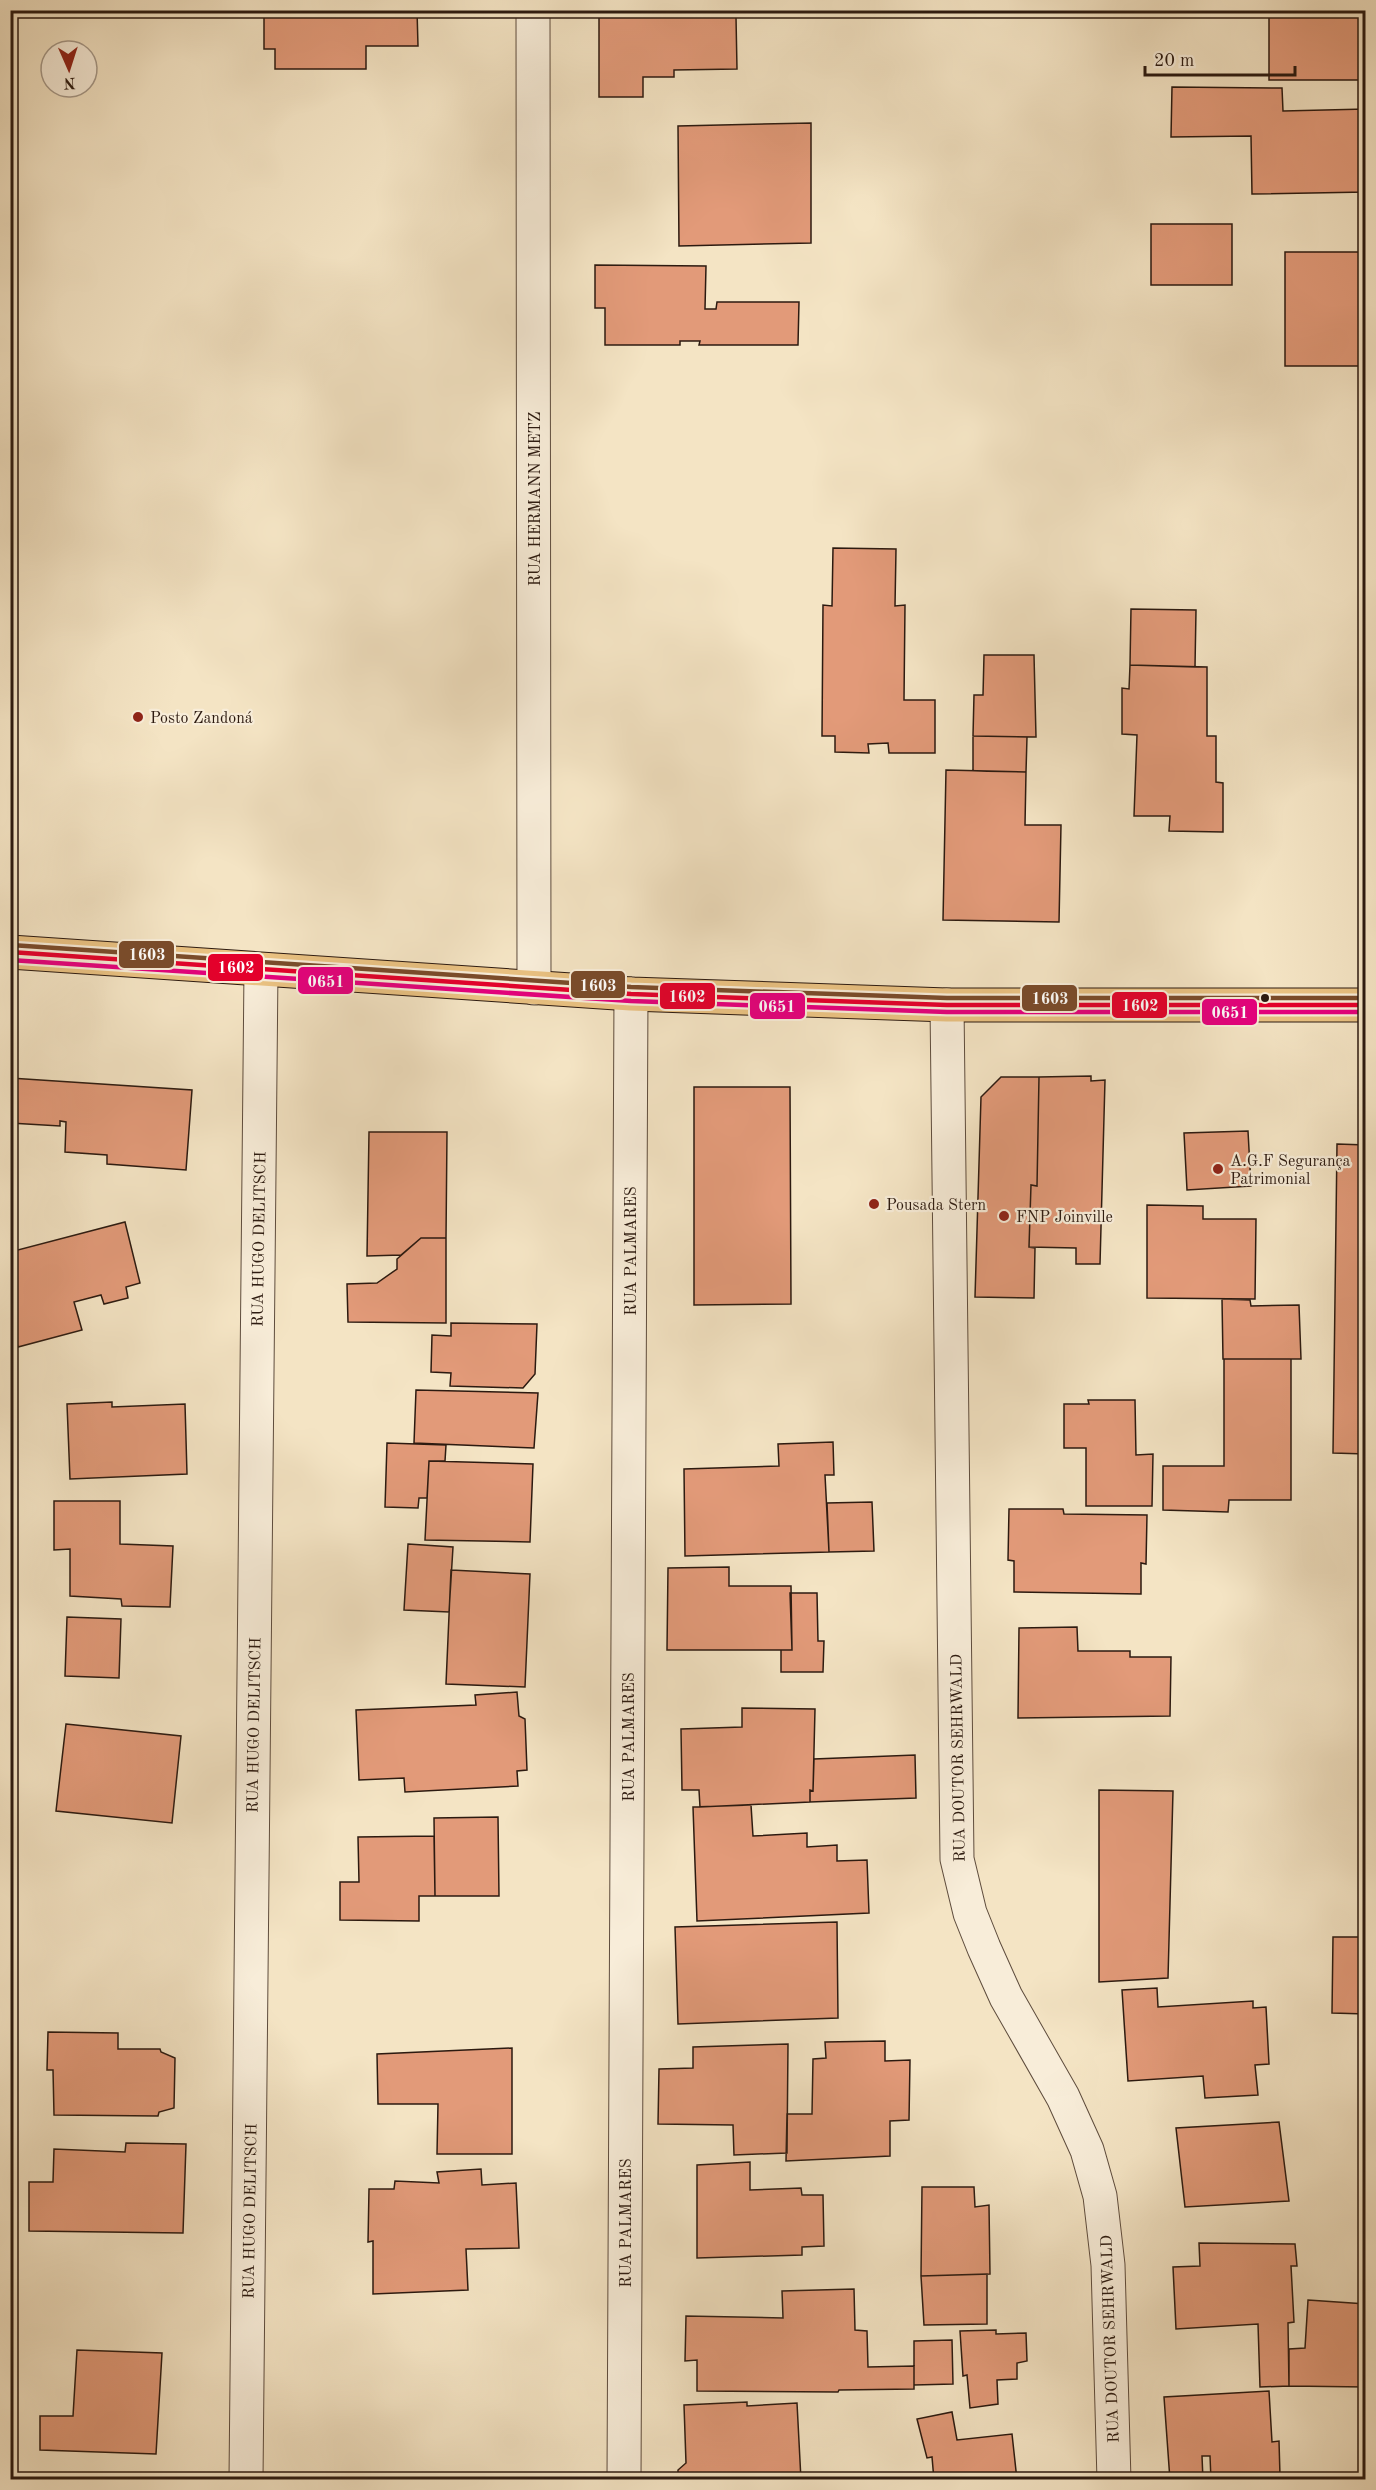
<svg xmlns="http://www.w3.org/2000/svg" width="1376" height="2490" font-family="'Old Standard TT',serif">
<rect width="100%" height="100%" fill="#f4e4c4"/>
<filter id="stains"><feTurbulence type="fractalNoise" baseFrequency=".00333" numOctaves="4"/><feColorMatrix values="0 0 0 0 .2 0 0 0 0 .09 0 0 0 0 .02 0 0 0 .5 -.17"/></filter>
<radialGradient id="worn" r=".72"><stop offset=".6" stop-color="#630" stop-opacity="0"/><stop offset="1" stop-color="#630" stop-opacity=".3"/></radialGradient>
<path fill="#e29a79" stroke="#2c1a10" stroke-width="1.5" d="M272,10H417L418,46H366V69H275V49H264V13L272,14Z
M599,10H675V17H736L737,69L674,70V77H643V97H599Z
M1269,10H1366V80H1269Z
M1172,87L1282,88L1283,111L1366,109V192L1252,194L1251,136L1171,137Z
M811,123V243L679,246L678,126Z
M1151,224H1232V285H1151Z
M1285,252H1366V366H1285Z
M595,265L706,266L705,309H716L717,302H799L798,345H699L700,341H680V345H605V308H595Z
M833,548L896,549L895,606L905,605L904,700H935V753H889L888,743L868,744L869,753L835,752V736H822L823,605L832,606Z
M1131,609L1196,610L1195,667L1130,665Z
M984,655H1034L1036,737L973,736L974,695H983Z
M1130,665L1207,667V736H1216V782L1223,783V832L1169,831L1170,816H1134L1137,735L1122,734V688L1129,689Z
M1364,734H1366V791H1365Z
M973,736L1027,737L1026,772L973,771Z
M946,770L1026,772L1025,825H1061L1059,922L943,920Z
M1091,1076V1081L1105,1080L1100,1264H1076V1248L1029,1247L1031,1185L1037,1186L1039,1077Z
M1001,1077H1039L1037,1186L1031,1185L1029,1247L1035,1248L1034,1298L975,1297L981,1097Z
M10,1078L192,1090L186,1170L107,1164V1155L65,1152L66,1122L60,1121V1126L10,1123Z
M694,1087H790L791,1304L694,1305Z
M1248,1131L1251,1186L1187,1190L1184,1133Z
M369,1132H447L446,1238H421L401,1255L367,1256Z
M1337,1144L1366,1145V1454L1333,1453Z
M1147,1205L1203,1206V1219H1256L1255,1299L1147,1298Z
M125,1222L140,1283L126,1287L128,1298L104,1304L101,1295L74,1302L82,1330L18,1347L10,1319V1252Z
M421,1238H446V1323L348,1322L347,1284L377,1283L397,1269V1259Z
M1222,1299L1250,1300L1251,1306L1299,1305L1301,1359H1223Z
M451,1323L537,1324L535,1374L523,1388L450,1386L451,1373L431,1372L432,1335L451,1336Z
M1224,1359H1291V1500H1229L1228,1512L1163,1510V1466H1224Z
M416,1390L538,1393L534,1448L414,1443Z
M1088,1400H1135L1136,1455L1153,1454L1152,1506H1086V1448H1064V1404H1089Z
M112,1402V1407L185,1404L187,1474L70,1479L67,1404Z
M833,1442L834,1475H825L829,1552L685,1556L684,1469L779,1466L778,1444Z
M387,1443L446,1445L445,1461H429L427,1498H419L418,1508L385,1507Z
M429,1461L533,1464L530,1542L425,1540Z
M54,1501H120V1544L173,1546L170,1607L122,1606L121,1599L70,1596V1549L54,1550Z
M872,1502L874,1551L829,1552L827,1503Z
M1009,1509H1063L1064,1514L1147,1515L1146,1564L1141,1563V1594L1014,1592V1561L1008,1560Z
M408,1544L453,1547L449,1612L404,1610Z
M729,1567V1586H791L792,1650H667L668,1568Z
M451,1570L530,1574L525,1687L446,1684Z
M790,1593H817L818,1641H824L823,1672H781V1650H792Z
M67,1617L121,1619L119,1678L65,1676Z
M1077,1627L1078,1651H1130V1657H1171L1170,1716L1018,1718L1019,1628Z
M517,1692L519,1716L525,1719L527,1770L517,1771L518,1786L405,1792L404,1778L359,1780L356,1710L476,1705L475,1695Z
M742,1708L815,1709L813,1791L810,1790V1802L700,1807L699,1790H682L681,1729L742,1727Z
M66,1724L181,1736L172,1823L56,1811Z
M915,1755L916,1798L810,1802V1790L813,1791L814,1759Z
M1099,1790L1173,1791L1168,1978L1099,1982Z
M751,1805L753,1836L807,1833V1847L837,1845V1861L867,1860L869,1913L697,1921L693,1807Z
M498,1817L499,1896H435L434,1818Z
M434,1836L435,1896H419V1921L340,1920V1882H359L358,1837Z
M837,1922L838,2018L678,2024L675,1927Z
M1333,1937H1366V2014L1332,2013Z
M1157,1988L1158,2007L1253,2001V2008L1266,2007L1269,2064L1255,2065L1258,2095L1205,2098L1203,2076L1128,2081L1122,1990Z
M48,2032L118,2033V2049H160L161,2052L175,2058L174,2108L159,2112L158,2116L54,2115L53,2070H47Z
M885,2041V2061L910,2060L909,2120L890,2121V2156L786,2161L787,2114H812L813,2059L826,2058L825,2042Z
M788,2044L787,2153L734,2155L733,2125L658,2124L659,2069L693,2068V2047Z
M512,2048V2154H437L438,2104H378L377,2054Z
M1279,2122L1289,2201L1185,2207L1176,2128Z
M126,2143L186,2144L183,2233L29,2231V2182H53L54,2149L125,2152Z
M750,2162V2190L801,2188L802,2195H823L824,2246L802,2247V2255L697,2258V2165Z
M481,2169L482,2185L516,2183L519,2248L466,2249L468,2290L373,2294V2241L368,2242L369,2189H394L395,2181L439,2183L437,2172Z
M922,2187H974L975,2207L989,2205L990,2274L921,2276Z
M1199,2243L1295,2244L1297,2266H1291L1294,2322L1288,2323L1289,2386L1260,2387L1258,2324L1176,2329L1173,2267L1200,2266Z
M987,2274V2324L924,2325L921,2276Z
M854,2289L855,2330L867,2331L868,2367L914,2366V2389L839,2390L838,2392L697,2391V2360L685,2361L686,2316L783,2318L782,2291Z
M1308,2300L1366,2304V2387L1289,2386V2349L1305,2348Z
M996,2330V2334L1026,2333L1027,2361L1017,2363V2379L997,2380L998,2404L970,2408L967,2375L963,2376L960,2331Z
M952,2340L953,2384L914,2385V2341Z
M77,2350L162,2353L156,2454L40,2450V2416H73Z
M1269,2391L1272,2442L1279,2441L1280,2476L1211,2480L1210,2456H1202L1203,2480H1170L1164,2397Z
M747,2402V2406L797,2403L801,2480H678V2470L686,2463L684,2405Z
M952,2412L957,2440L1012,2434L1017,2480H934L932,2457L927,2458L917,2419Z"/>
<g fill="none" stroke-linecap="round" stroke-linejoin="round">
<g stroke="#5e4c3d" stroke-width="35">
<path id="minor" d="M533,10L534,988
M947,1005L957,1859L970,1913L984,1948L1006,1997L1063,2097L1087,2150L1100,2196L1108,2265L1114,2480
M246,2480L261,970
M624,2480L631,994"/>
</g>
<g stroke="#2c1a10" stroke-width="35">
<path id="primary" d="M10,952L631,994L947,1005H1366"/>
</g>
<use href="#minor" stroke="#f8edd9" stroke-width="33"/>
<use href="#primary" stroke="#eac282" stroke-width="33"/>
<g stroke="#f8edd9" stroke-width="9">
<path id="bus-1" d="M10,952L631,994L947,1005H1366"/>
</g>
<g stroke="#f8edd9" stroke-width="9">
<path id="bus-2" d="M10,960L631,1001L947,1012H1366"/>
</g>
<g stroke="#f8edd9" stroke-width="9">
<path id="bus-3" d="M11,945L631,987L947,998H1366"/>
</g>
<use href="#bus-1" stroke="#e4002b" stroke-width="4.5"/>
<use href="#bus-2" stroke="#e5007d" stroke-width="4.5"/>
<use href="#bus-3" stroke="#7a4b2a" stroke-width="4.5"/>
</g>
<g fill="#8f2418" stroke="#f8edd9" stroke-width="2">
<circle cx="138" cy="717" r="6"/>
<circle cx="1218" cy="1169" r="6"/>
<circle cx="874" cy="1204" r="6"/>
<circle cx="1004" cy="1216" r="6"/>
</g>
<circle fill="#2c1a10" stroke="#f8edd9" stroke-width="2" cx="1265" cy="998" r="5"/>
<g text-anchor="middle" stroke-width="4.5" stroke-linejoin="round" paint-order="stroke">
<g font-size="16" fill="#2c1a10" stroke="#f8edd9">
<text transform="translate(534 499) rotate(-90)" y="6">RUA HERMANN METZ</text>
<text transform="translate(258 1239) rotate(-89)" y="6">RUA HUGO DELITSCH</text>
<text transform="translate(630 1251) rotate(-90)" y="6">RUA PALMARES</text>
<text transform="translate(253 1725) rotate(-89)" y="6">RUA HUGO DELITSCH</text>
<text transform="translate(628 1737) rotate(-90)" y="6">RUA PALMARES</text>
<text transform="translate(957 1758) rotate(-91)" y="6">RUA DOUTOR SEHRWALD</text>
<text transform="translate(249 2211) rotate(-89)" y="6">RUA HUGO DELITSCH</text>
<text transform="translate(625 2223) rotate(-90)" y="6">RUA PALMARES</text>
<text transform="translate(1109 2339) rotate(-92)" y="6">RUA DOUTOR SEHRWALD</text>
</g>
<g font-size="16" fill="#2c1a10" stroke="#f8edd9" text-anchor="start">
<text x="150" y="723">Posto Zandoná</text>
<text x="1230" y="1166">A.G.F Segurança<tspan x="1230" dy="18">Patrimonial</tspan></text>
<text x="886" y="1210">Pousada Stern</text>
<text x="1016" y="1222">FNP Joinville</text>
</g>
</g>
<g stroke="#f8edd9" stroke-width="2">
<rect x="118" y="940" width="57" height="29" rx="6" fill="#7a4b2a"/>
<rect x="207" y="953" width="57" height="29" rx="6" fill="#e4002b"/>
<rect x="297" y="966" width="57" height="29" rx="6" fill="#e5007d"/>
<rect x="570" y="970" width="56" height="29" rx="6" fill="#7a4b2a"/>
<rect x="659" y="982" width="57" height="28" rx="6" fill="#e4002b"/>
<rect x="1021" y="984" width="57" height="28" rx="6" fill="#7a4b2a"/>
<rect x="1111" y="991" width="57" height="28" rx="6" fill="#e4002b"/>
<rect x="749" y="992" width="57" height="28" rx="6" fill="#e5007d"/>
<rect x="1201" y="998" width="57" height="28" rx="6" fill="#e5007d"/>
</g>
<g font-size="16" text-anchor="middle" font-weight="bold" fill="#fff">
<text x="147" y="960">1603</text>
<text x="236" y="973">1602</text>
<text x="326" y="987">0651</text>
<text x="598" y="991">1603</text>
<text x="687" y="1002">1602</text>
<text x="1050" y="1004">1603</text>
<text x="1140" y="1011">1602</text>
<text x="777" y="1012">0651</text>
<text x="1230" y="1018">0651</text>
</g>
<rect width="1376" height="2490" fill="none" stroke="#f4e4c4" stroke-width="36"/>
<rect x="12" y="12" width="1352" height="2466" fill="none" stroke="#2c1a10" stroke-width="3"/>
<rect x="18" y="18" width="1340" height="2454" fill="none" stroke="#2c1a10" stroke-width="1.5"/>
<g transform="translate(69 69) rotate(177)"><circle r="28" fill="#f8edd9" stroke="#a69989" stroke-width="1.5"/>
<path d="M0-4.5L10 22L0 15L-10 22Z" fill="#8f2418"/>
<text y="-9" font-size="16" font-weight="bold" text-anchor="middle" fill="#2c1a10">N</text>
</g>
<path d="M1145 66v9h150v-9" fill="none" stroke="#2c1a10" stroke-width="3"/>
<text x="1154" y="66" font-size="18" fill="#2c1a10" stroke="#f8edd9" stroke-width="4.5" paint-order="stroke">20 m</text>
<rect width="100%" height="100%" filter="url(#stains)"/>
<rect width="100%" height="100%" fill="url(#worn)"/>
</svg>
